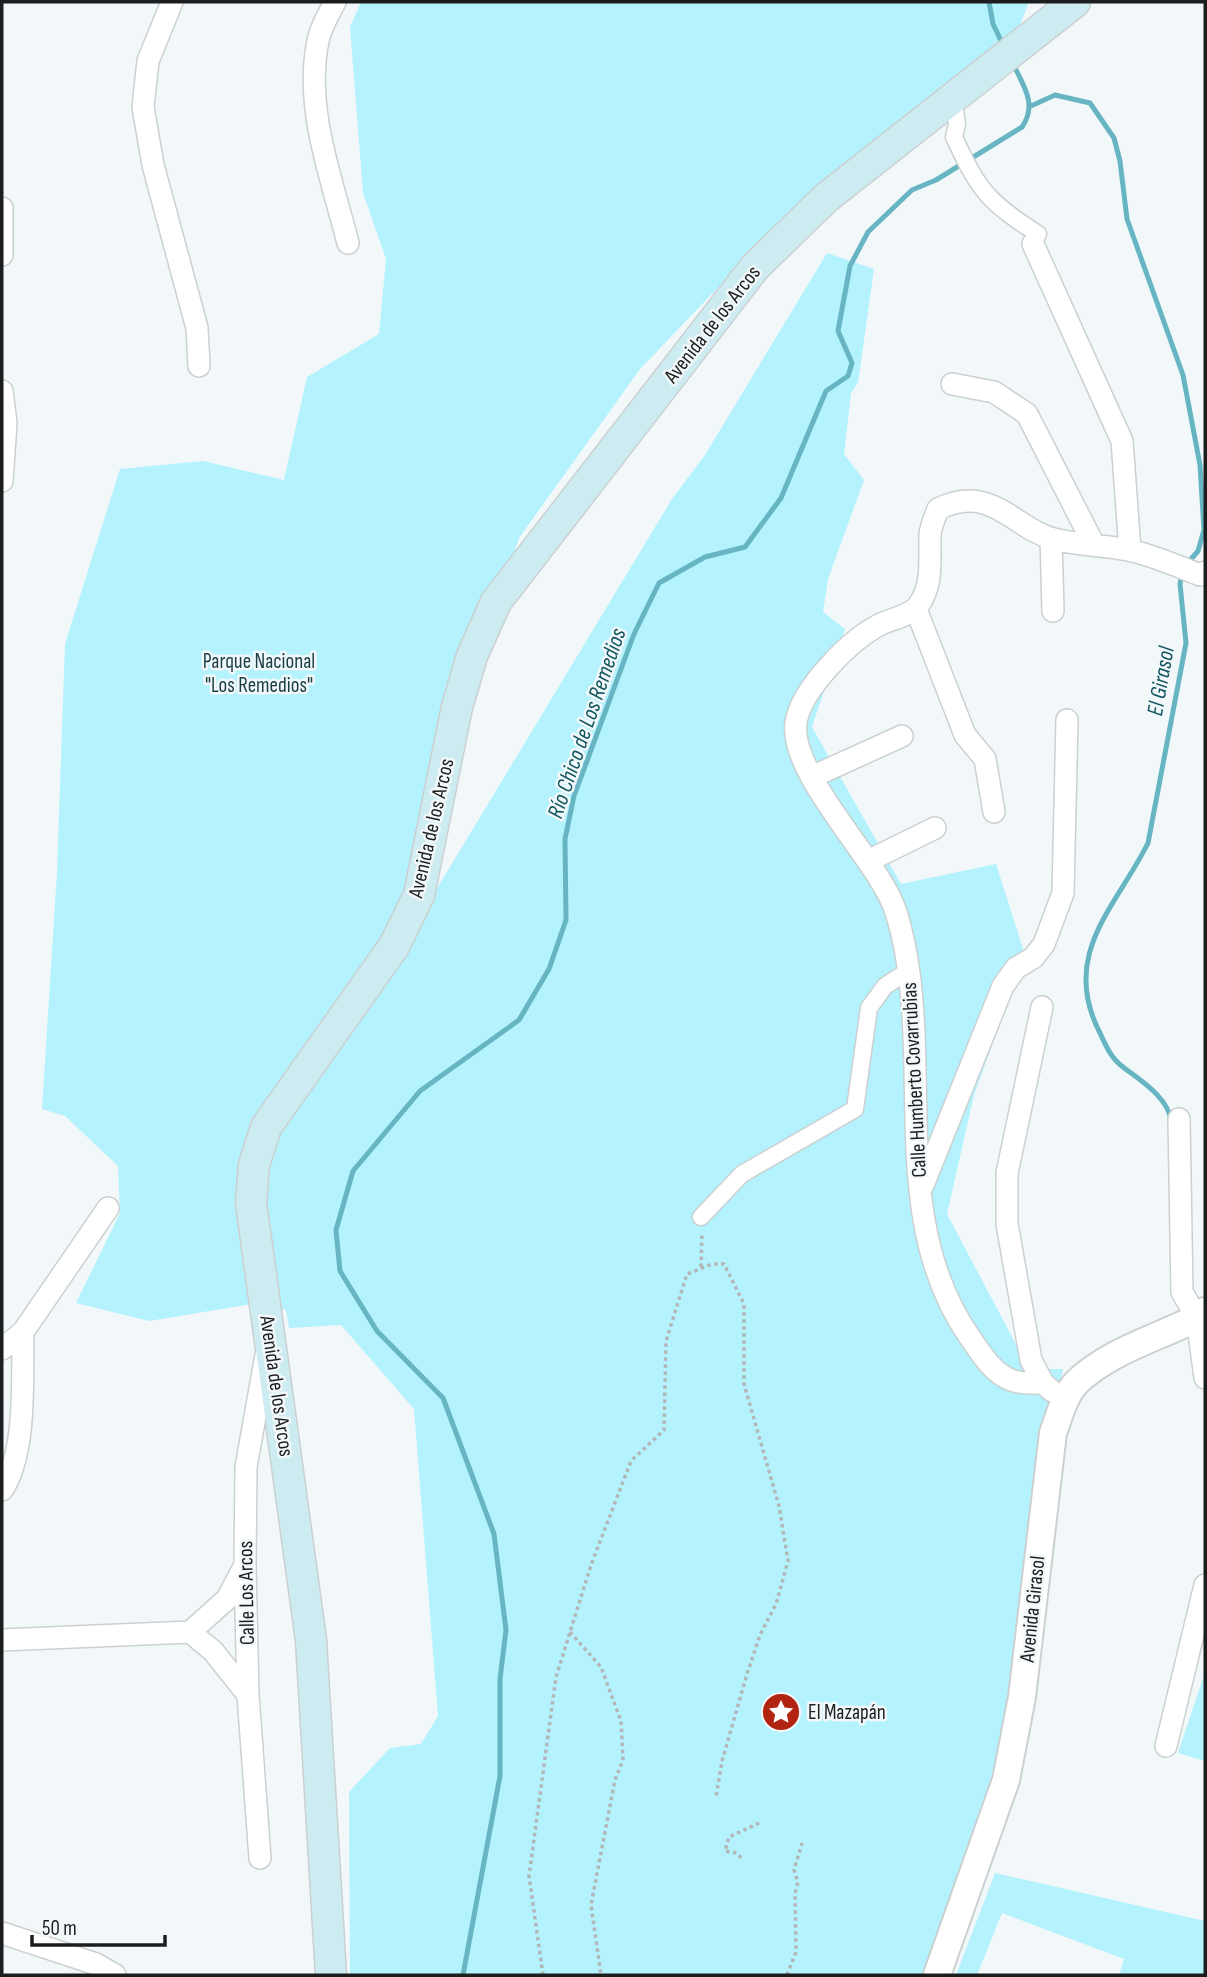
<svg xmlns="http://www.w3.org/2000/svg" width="1207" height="1977" font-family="'Sofia Sans Condensed',sans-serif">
<rect width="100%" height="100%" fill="#f2f8f9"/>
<path fill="#b4f2fe" d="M361,2H1029L1018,30L779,224L640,369L519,538L404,889L430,900L672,499L705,455L827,253L874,269L858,383L851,393L844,454L864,480L828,579L823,612L845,629L812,727L901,884L996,864L1025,955L974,1095L947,1214L1029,1369H1063L1045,1462L1016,1677L995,1786L926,1975H350L349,1792L390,1748L421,1744L438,1716L414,1409L341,1325L289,1328L286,1310L258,1303L149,1321L76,1303L120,1213L118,1166L65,1116L42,1109L57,872L65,644L120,469L203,461L284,480L307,377L379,334L386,259L363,193L350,27Z
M1205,1672V1761L1178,1753Z
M995,1873L1205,1921V1975H1119L1124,1959L1002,1913L977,1975H956Z"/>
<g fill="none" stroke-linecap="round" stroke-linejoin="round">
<path stroke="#67b5c3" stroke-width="5" d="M989,2L993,24L1004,47
M1031,106L1055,95L1090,103L1114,138L1120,161L1127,219L1183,375L1200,465L1204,530L1198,551L1186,565
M1171,1121C1168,1097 1141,1081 1123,1067C1111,1058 1106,1046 1100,1033C1059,954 1117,906 1148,843L1186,643L1180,584L1182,574
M463,1975L500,1776V1679L506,1630L494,1534L443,1398L377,1331L340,1271L336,1230L353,1171L420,1091L519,1020L549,969L566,920L565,839L574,796L634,634L659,583L705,557L745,547L781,498L826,391L848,376L852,363L838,331L840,320L850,266L868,232L912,190L936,180L1022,127C1038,104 1023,85 1012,62"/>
<g stroke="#cbd0d1" stroke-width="19">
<path id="pedestrian" d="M953,99L957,124L954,137C979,191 988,202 1038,234L1033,244
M701,1217L742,1174L855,1109L869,1008L885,986L908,971"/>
</g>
<g stroke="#cbd0d1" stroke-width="24">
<path id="minor" d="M172,2L148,61L143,107L153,165L197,328L199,366
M335,2C329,14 320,28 318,41C304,108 332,179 348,243
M2,208V255
M1033,244L1122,441L1130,550
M952,384L994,392L1027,414L1094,545
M2,391L6,423L2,481
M1051,538L1053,611
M916,609L965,735L985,759L994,812
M814,776L902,736
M868,861L935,828
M1042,1007L1007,1173V1224L1031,1360L1043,1383L1052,1391
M1179,1119L1182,1292L1197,1318L1205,1378
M923,1185L1003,986L1016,968L1033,958L1044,944L1063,893L1067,720
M2,1349L23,1332L108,1208
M1043,1383C1033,1383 1020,1384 1011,1380C993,1373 982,1355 971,1339C882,1214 939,1051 896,912C880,861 788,774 796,722C802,688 851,639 881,624C892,619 911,615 918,606C934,584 929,559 930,534C931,526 935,517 938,509C991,483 1012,527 1053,539C1077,545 1104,545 1128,550C1153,555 1177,566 1200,575L1205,572
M2,1490C27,1454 22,1376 23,1332
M190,1632L213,1651L248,1695
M2,1640L190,1632L227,1599L244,1567
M1166,1746L1205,1585
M260,1858L248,1695L245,1565L246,1467L266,1355
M2,1933L96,1964L115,1975"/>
</g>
<g stroke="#cbd0d1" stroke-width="30">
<path id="tertiary" d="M937,1975L1006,1780L1022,1697L1053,1433C1059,1417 1064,1396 1076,1383C1107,1352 1159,1337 1197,1318L1205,1311"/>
</g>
<g stroke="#cbd0d1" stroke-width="33">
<path id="secondary" d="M331,1975L311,1640L251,1203L254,1165L266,1127L394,946L419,895L457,707L472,656L496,602L755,267L826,198L1075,2"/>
</g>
<path stroke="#b2b6b7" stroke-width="3.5" stroke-dasharray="3.5 3.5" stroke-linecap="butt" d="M701,1267L702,1233
M570,1632L601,1667L621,1721L623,1760L615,1780L591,1905L601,1975
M741,1858L737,1853L725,1851L729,1837L759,1823
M543,1975L529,1876L556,1677L591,1565L631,1461L664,1430L666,1341L687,1274L712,1264H724L744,1304V1384L779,1506L788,1561L776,1604L760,1635L747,1674L722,1761L716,1797
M787,1975L796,1952L795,1893L798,1882L794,1870L802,1843"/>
<use href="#pedestrian" stroke="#fff" stroke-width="16"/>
<use href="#minor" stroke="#fff" stroke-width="21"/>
<use href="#tertiary" stroke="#fff" stroke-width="26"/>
<use href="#secondary" stroke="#cdecf1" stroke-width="30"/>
</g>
<defs>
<g id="sight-disc" transform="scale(2.0125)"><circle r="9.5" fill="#b22412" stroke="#f2f8f9"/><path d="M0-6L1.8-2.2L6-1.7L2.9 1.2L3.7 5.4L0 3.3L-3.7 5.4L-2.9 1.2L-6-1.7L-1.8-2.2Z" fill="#fff"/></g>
</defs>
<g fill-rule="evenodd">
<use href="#sight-disc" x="781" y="1712"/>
</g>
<g text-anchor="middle" stroke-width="5" stroke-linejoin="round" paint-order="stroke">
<g font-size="21" fill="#1c1d1e" stroke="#f2f8f9">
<text transform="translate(712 324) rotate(-52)" y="7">Avenida de los Arcos</text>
<text transform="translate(431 828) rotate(-77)" y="7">Avenida de los Arcos</text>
<text transform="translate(914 1080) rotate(-93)" y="7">Calle Humberto Covarrubias</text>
<text transform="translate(277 1386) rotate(82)" y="7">Avenida de los Arcos</text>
<text transform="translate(246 1593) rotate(-91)" y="7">Calle Los Arcos</text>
<text transform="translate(1032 1609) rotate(-84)" y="7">Avenida Girasol</text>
</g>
<g font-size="21" fill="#183e44" stroke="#f2f8f9">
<text x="259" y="668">Parque Nacional<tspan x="259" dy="24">"Los Remedios"</tspan></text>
</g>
<g font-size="21" fill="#1c1d1e" stroke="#f2f8f9" text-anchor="start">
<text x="808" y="1719">El Mazapán</text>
</g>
<g font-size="23" font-style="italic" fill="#135661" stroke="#f2f8f9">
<text transform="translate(1160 681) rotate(-80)" y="8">El Girasol</text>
<text transform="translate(586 723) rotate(-71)" y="8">Río Chico de Los Remedios</text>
</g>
</g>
<rect width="1207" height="1977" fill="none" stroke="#1c1d1e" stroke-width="7"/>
<path d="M32 1935v10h133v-10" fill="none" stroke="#1c1d1e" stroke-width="3.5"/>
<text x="42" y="1935" font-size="21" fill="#1c1d1e" stroke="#f2f8f9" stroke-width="5" paint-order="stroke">50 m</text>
</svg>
